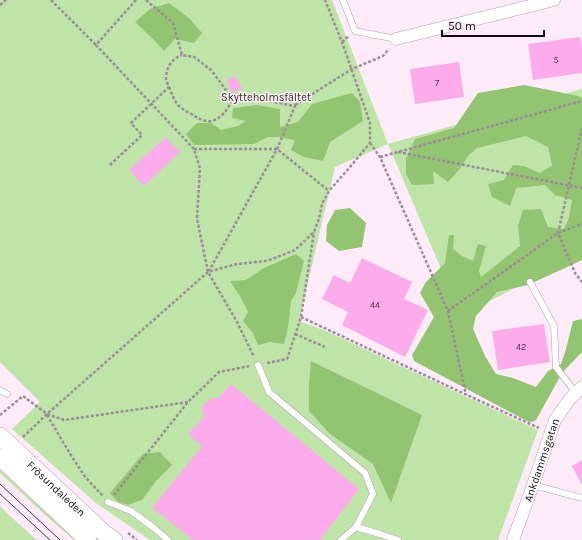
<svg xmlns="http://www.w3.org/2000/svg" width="582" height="540" font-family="Karla,sans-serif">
<rect width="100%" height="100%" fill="#fdebf8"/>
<path fill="#bfe4a8" d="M0,0H332L388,144L582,89V253L461,316L388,144L335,167L299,321L326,331L538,430L498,540H150L96,503L12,429L40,402L0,362Z
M0,469L79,540H74L45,515L0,473Z
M0,506L9,515L37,540H0Z"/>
<path fill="#93c472" d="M169,3L190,19L202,33L194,43L175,39L164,51L152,38L135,22L150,9Z
M524,85L549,90L578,96L582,98V260L528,285L497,292L476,316L473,329L485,356L496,374L513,378L536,387L548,371L561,364L566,349L573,321L582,319V352L562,373L536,420L532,422L527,421L414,361L412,355L434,317L420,293L425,283L445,263L449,235H454L453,249L462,256L473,261L478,244L486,246L479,271L481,277L520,246L518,225L523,210L541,209L548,227L564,229L569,218L572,200L555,195L545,185L516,188L510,206L492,197L488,184L504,180L513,165L524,166L540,173L552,165L548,147L526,136L477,148L469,155L458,171L448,182L433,171L434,184L412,185L406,174V159L415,139L454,128L478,93Z
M352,93L360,102L363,121L330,142L323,161L304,157L291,150L295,140L279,137H268L254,144L194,145L186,134L197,123H211L221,130L238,126L246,121L232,118L233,108L258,105L280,109V127L298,122L312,104Z
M350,208L366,223L362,247L339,251L326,241L327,225L335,210Z
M296,254L304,261L296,293L291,301L288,328L284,344L270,342L258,345L253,333L243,321L248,312L241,298L230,281L246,280L264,268Z
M311,361L422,415L391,503L373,464L330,434L309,411V384Z
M160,452L172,465L156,481L142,500L128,505L117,501L110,493L143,454Z"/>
<path fill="#fcaceb" d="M580,37L582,48V73L533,80L528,44Z
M459,62L464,97L415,104L410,69Z
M235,76L242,88L232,93L227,80Z
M166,137L180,152L144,186L129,170Z
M362,258L412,282L404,299L428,310L405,357L342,325L348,312L322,299L334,275L350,283Z
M544,324L550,362L498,370L492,331Z
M231,384L359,489L320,540H193L152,508L202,446L188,434L204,417L202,407L210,399L218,398Z
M582,460V485L572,466Z"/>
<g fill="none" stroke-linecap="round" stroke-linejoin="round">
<g stroke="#b89cb1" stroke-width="7">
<path id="service" d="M343,0L355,31L396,39
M530,282L554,326L556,367L576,393
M258,365L269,392L365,473L373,494L356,527
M0,390L7,394
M533,485L582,498
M108,502L131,511L154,528L168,540
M341,540L356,527L380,534L398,540"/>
</g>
<g stroke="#b89cb1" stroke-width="13">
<g id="minor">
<path d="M396,39L554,0"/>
<path id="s1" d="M513,540L533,485L555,420L569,400L582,387"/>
</g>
</g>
<g stroke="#b89cb1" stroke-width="18">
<g id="secondary">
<path id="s2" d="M0,436L105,534L114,540"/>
<path d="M0,457L88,540"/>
</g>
</g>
<path stroke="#9b8c97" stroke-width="2.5" stroke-dasharray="3 2" stroke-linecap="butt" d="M51,0L96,45
M136,0L96,45L194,149L200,168L197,219L208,272L237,322L254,357
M146,0L173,23L182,55L194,57L211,70L232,98H252L295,106L277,149L209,271
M0,5L6,0
M342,42L349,36
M169,87C172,94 174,101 179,106C182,109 186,111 190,113C202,121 211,126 223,114C227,110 231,104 232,98
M295,105L352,69L383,56L389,49
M582,128L558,233L575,273L582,282
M370,143L380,157L387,173L448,311L466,395
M194,149H277L329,191
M398,152L582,188
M380,157L582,101
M110,165L142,135L131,123L169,87C168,84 166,81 166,78C166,67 173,58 182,55
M448,311L558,233L582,224
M301,317L467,395L539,428
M295,334L325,347
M267,363L287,359L301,317L314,232
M0,415L23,396L47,414L64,420L188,402
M47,415L72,457L86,478L103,496
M23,437L47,414L208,272L237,264L267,261L295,250L314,232L319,219L322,204L329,191L350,167L370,143V123L342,42L325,0
M114,495L188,402L219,372L250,366
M128,533L137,540"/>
<use href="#service" stroke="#fff" stroke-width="6"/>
<use href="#minor" stroke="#fff" stroke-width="12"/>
<use href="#secondary" stroke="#fff" stroke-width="17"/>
<path stroke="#41373f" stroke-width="1" d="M0,484L60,540
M0,494L50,540"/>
</g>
<g text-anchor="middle" stroke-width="3" stroke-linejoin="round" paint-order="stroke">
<g font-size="9" fill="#4c3146">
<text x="556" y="63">5</text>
<text x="437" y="86">7</text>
<text x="375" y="308">44</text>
<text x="521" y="350">42</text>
</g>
<g font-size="11" fill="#1e310f" stroke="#fdebf8">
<text x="266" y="101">Skytteholmsfältet</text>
</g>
<g font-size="11" fill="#11080f" stroke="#fdebf8">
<text dy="4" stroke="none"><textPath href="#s1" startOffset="85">Ankdammsgatan</textPath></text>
<text dy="4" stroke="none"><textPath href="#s2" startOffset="77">Frösundaleden</textPath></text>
</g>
</g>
<path d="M442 30v6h102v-6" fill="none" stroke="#11080f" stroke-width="2"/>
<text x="448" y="30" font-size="12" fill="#11080f" stroke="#fdebf8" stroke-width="3" paint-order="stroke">50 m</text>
</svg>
